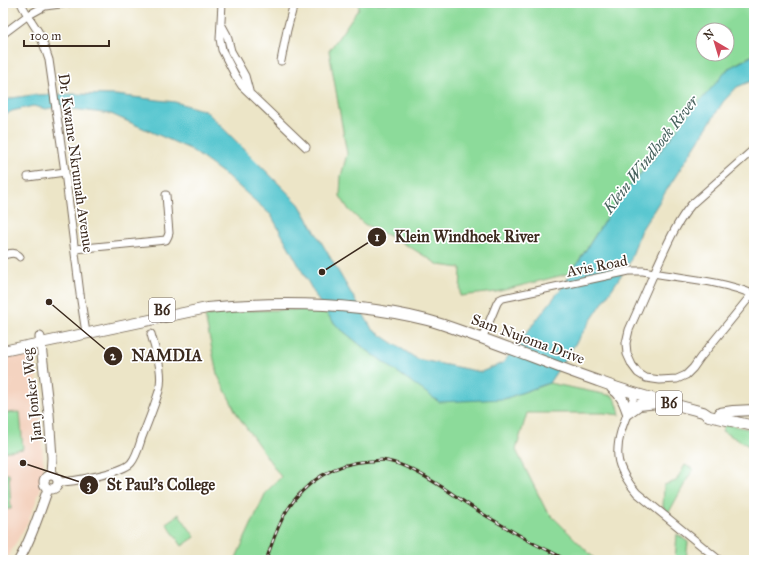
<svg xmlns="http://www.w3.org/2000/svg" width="757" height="563" font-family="'IM FELL Great Primer',serif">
<rect width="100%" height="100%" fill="#fff"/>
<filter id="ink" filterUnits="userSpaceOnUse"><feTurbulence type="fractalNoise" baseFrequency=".025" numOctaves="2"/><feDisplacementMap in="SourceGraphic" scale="8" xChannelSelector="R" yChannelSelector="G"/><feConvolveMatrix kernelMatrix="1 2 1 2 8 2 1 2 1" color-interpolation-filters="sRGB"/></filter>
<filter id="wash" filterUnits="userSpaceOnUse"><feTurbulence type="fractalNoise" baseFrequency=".012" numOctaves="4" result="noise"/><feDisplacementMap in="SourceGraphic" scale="16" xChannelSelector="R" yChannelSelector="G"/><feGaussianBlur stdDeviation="0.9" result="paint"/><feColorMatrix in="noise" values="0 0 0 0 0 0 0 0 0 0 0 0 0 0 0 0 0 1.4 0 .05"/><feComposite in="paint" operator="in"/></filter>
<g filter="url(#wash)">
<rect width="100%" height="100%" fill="#ece5c7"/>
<path fill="#f4d3c0" d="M26,352L35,358L44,470L40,491L28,522L6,560H3V358Z"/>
<path fill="#8cdb9a" stroke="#64825c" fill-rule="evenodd" d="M358,3H754V54L729,68L617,201L571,273L496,292L460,296L461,268L439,265L410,247L387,235L364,224L349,210L340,196L341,176L347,154L329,51L359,8ZM703,30H727V54H703Z
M323,309L337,326L364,348L403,376L504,399L549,383L613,396L618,406L620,415L604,413H527L516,450L546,510L596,560H235L266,492L281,477L238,416L217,374L205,316L238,311Z
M20,412L23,449L3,452V413Z
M725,424L754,430V449L722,431Z
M685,465L693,469L669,512L663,507L664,485L676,481Z
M3,474H9L11,509H3Z
M179,514L195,537L182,546L166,523Z
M677,534L688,542L686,560H675Z"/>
<path fill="#5ac7d0" stroke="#4a7877" d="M754,55V80L737,87L723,102L640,232L630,262L549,383L504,399L439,402L364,348L337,326L323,309L271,215L227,176L190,149L111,114L57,107L46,109L33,106L12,111L3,116V102L12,98L32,95L70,94L116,95L175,102L199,109L205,110L299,204L372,329L417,359L481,372L503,363L563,286L617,201L662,149L687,116L729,68Z"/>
</g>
<g filter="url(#ink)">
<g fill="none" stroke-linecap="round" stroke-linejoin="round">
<g stroke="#796b59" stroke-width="9">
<path id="minor" d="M21,3C26,14 33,23 39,33C43,42 46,51 49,60L65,172L80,294L86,333
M222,3L220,39L222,50L235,75L242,86L306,147
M221,24L227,35L231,51L245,76L249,91
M3,34L27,16L45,6L68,3
M281,61L287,30L294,3
M28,177L65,172
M75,249L166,240L168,236L169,233L166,195
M3,255C9,254 16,251 20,257
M752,294L700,358L693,368L686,375L677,379L660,380L646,378L638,373L632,365L627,354L626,343L629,330L654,273C686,279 722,281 752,294L754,295
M482,339L497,303L499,300L503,298L629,271H643L654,273C665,250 675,224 692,204L754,149
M635,394C628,414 616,435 618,457C619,469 629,484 637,493L719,560
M58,482C72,482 122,473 131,463C137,456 139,446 142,437C148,422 154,407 159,391C164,372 156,353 151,334"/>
</g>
<g stroke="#796b59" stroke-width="11">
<path id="major" d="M40,337L49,414L52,458L51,475
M44 482a7 7 0 1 1 14 0a7 7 0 1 1-14 0Z
M19,560C32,538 39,513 48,489"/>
</g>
<g stroke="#796b59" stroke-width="12">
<path id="highway" d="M3,351L207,308C281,301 355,302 427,320C447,325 465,333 484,339C523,353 560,368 598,381C633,394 668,403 703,412L709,416L754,426
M612,388C622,395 624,402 628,413L639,405L658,403
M720,413L733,411L754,410"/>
</g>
<use href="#minor" stroke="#fff" stroke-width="7"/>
<use href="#major" stroke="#fff" stroke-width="9"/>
<use href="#highway" stroke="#fff" stroke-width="10"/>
<g stroke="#3b2a1e" stroke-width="3">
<path id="rail" d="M266,560C272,544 277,527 286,512C305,481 334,463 370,461C374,461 379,460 382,460C390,461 399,464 406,467C434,479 457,498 483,514C500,524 517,534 533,543C544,549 556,553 565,560"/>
</g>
<use href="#rail" stroke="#fff" stroke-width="1.5" stroke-dasharray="4.5" stroke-linecap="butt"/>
</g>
</g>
<g text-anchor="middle" stroke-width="3.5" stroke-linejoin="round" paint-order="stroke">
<g fill="#fff" stroke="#766a62" stroke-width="1">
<rect x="149" y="298" width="26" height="24" rx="3"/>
<rect x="656" y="391" width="26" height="24" rx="3"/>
</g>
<g font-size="14" font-weight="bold" fill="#3b2a1e">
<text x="162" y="315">B6</text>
<text x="669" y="408">B6</text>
</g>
<g font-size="15" fill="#3b2a1e" stroke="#fff">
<text transform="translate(76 163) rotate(82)" y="5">Dr. Kwame Nkrumah Avenue</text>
<text transform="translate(597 266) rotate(-11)" y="5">Avis Road</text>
<text transform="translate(528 339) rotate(20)" y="5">Sam Nujoma Drive</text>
<text transform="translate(32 395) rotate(-96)" y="5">Jan Jonker Weg</text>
</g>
<g font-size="16" font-style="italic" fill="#46615c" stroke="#fff">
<text transform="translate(650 154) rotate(-52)" y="6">Klein Windhoek River</text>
</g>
</g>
<path fill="none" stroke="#3b2a1e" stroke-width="1.5" d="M322 272L377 237M49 302L113 356M23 463L89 485"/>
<g fill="#3b2a1e" stroke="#fff" stroke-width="1.5">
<circle cx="322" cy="272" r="4"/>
<circle cx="49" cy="302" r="4"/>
<circle cx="23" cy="463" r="4"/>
<circle cx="377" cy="237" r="10"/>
<circle cx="113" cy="356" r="10"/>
<circle cx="89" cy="485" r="10"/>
</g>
<g font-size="12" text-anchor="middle" font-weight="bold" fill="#fff">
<text x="377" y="241">1</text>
<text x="113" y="360">2</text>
<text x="89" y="489">3</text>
</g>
<g font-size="16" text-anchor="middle" font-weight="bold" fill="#3b2a1e" stroke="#fff" stroke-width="3.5" stroke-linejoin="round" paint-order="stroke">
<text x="467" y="242">Klein Windhoek River</text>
<text x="167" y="361">NAMDIA</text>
<text x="161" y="490">St Paul's College</text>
</g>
<rect width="757" height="563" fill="none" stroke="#fff" stroke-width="16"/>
<g transform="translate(715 42) rotate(322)"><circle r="19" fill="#ffffff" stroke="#b1aaa5"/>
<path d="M0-3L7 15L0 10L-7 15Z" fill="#d1495b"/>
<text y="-6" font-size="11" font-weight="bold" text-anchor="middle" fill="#3b2a1e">N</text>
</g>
<path d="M24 40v6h85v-6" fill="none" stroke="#3b2a1e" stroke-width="2"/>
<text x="30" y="40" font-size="12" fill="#3b2a1e" stroke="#ffffff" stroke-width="3" paint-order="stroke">100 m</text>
</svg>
